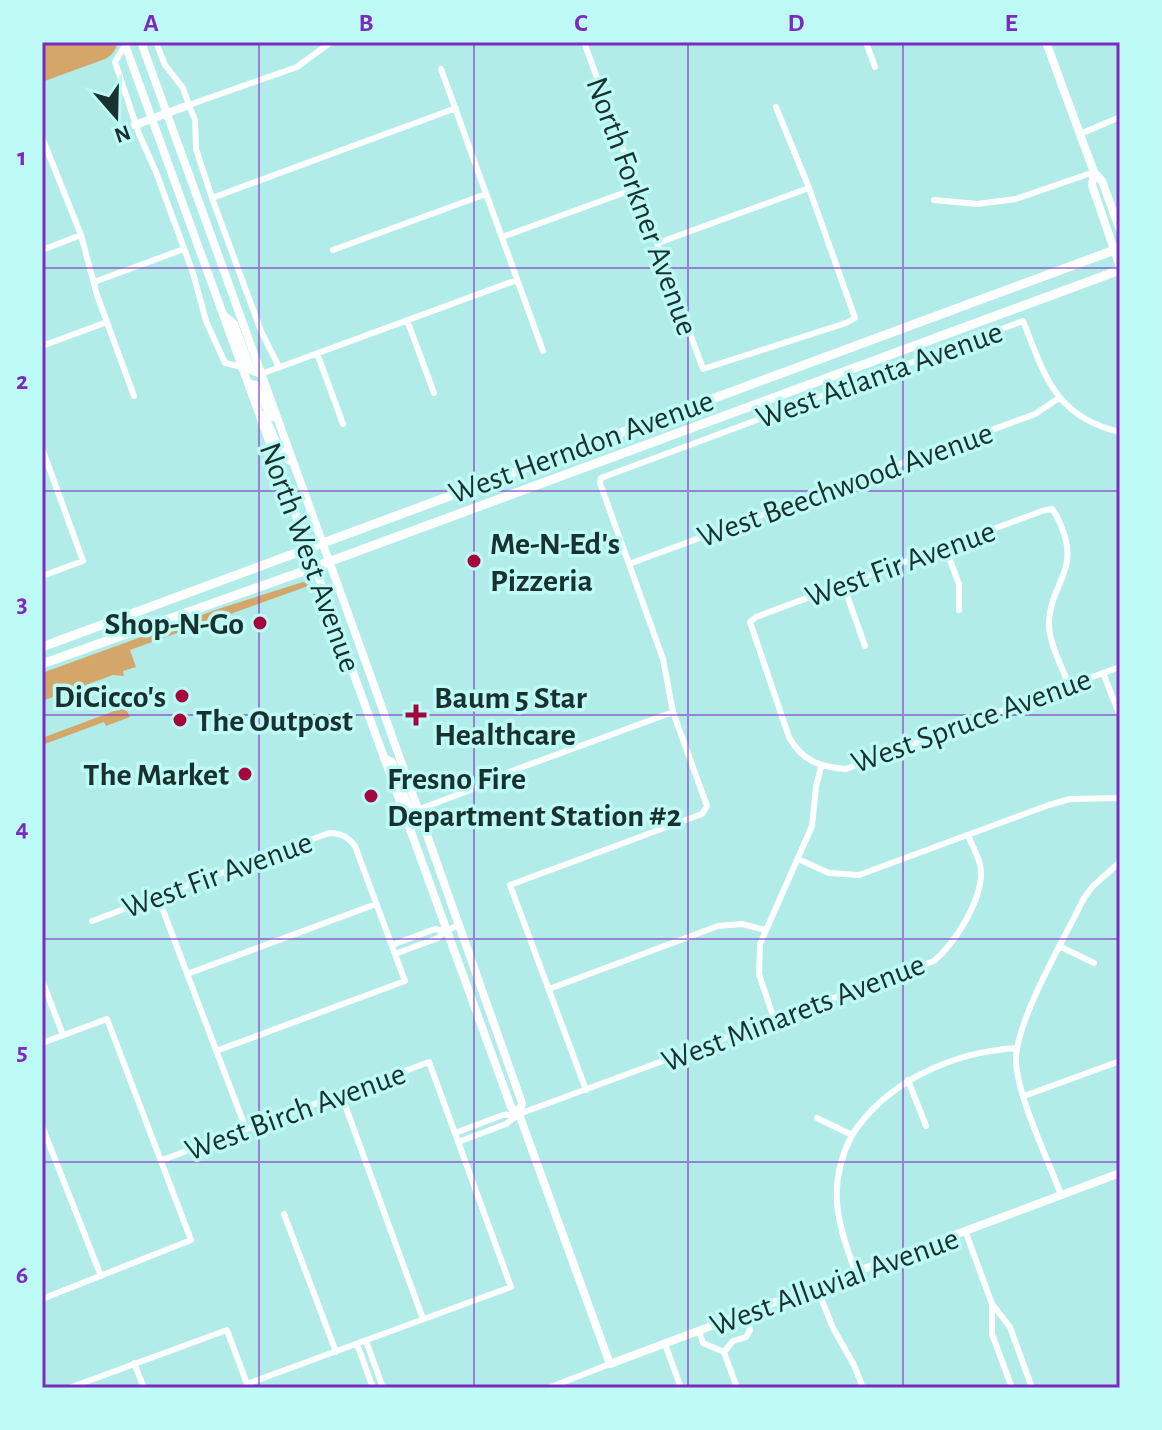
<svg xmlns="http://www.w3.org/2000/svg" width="1162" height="1430" font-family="'Alegreya Sans',sans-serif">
<rect width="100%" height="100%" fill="#b1ece9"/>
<path fill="#d5a66a" d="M42,42H117C117,50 111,56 105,59L42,82Z
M303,582L311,585L130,650L136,667L123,671L124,676L113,675L42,701V673L221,608Z
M125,707L130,717L106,726L104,722L42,745V738Z"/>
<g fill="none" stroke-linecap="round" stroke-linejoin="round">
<path stroke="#fff" stroke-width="6" d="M156,42L165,65L183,88L189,105L195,120L196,149L212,198L261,331L279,367
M584,42L703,369L846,323L855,318L809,188L776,107
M866,42L875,67
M125,45L115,62L139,134L156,172L193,273L206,321L225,363L242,367
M441,69L543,351
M189,105L297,67L331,42
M1080,134L1120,117
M42,137L81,235L97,295L134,396
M212,198L456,108
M934,200L977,204L1016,199L1094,172
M502,237L637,188
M658,243L809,188
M42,250L81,235
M333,250L486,194
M94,282L184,249
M407,320L434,393
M42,346L107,322
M317,353L343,424
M261,374L517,280
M42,448L83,561L42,576
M945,547L959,584V610
M629,564L1035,414L1059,398
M843,584L865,646
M1103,673L1120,716
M1069,686C1062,666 1048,642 1049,621C1051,585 1078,570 1063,531C1060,523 1058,516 1052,509L1042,511L756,617L750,622L789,737C802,761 820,767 846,769L1103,673L1120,667
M417,810L481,786L509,772L673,712
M798,859L829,873L859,875L1049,805L1070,799L1120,798
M158,897L246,1129
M92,921L329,833C341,833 348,837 355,846L405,981L216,1051
M392,945L435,929L445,931
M1061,947L1094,963
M395,954L438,938L445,931L457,926
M187,974L376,904
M42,980L63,1035
M549,989L718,926L742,924L765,930
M774,1019L759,974L760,944L812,826L816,787L821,767
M42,1043L107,1019L191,1240L42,1299
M908,1080L926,1126
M586,1090L510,885L702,814L707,806L673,712L663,659L600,483L601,478L1023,321C1045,376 1055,417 1120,432
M341,1094L423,1319
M1024,1096L1120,1061
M817,1118L852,1135C887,1081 953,1052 1017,1048
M42,1126L101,1276
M455,1133L503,1115L519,1114L934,961C955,943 982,901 981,871C981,860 972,846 968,835
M852,1135C826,1185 837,1223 856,1273
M458,1142L506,1124L519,1114
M1061,1195C1048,1159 1018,1098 1016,1062C1014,1023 1066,936 1084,898L1093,886L1120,862
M284,1214L336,1352
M966,1233L992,1304L1010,1327L1032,1388
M817,1288L833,1328L854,1365L863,1388
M992,1304V1334L1012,1388
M699,1331L703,1343L724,1352
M366,1341L383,1388
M357,1344L373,1388
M665,1344L681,1388
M724,1352L733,1341L746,1337L750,1330L745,1315
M724,1352L737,1388
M134,1363L144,1388
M69,1388L227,1330L247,1384L511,1287L429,1062L162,1160
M548,1388L610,1364"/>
<path stroke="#fff" stroke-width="8" d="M124,42L511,1107L519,1114L610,1364L1120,1173
M141,42L370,674L522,1103L519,1114
M1046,42L1094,172L1102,181L1120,230
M135,125L189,105
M1094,172L1092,185L1120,267
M226,317L234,324L251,370L261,374
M248,383L256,385L266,407L273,417
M262,415C275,428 275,456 293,462
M384,758L392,762L408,806L417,810"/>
<path stroke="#fff" stroke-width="9" d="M42,647L1120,248
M42,664L304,571L1120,270"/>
</g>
<path fill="none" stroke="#7b2cbf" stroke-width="2" stroke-opacity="0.55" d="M259,42V1388M474,42V1388M688,42V1388M903,42V1388M42,268H1120M42,491H1120M42,715H1120M42,939H1120M42,1162H1120"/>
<g fill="#a3073c" stroke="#befaf6" stroke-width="3">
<circle cx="474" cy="561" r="8"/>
<circle cx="260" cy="623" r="8"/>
<circle cx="182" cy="696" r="8"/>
<path d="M412 703h8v8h8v8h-8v8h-8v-8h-8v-8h8z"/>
<circle cx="180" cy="720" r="8"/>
<circle cx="245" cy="774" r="8"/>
<circle cx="371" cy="796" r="8"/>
</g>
<g text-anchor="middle" stroke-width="7" stroke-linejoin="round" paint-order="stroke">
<g font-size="32" fill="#19312f" stroke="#befaf6">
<text transform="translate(643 206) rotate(70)" y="11">North Forkner Avenue</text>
<text transform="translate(879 374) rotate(-20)" y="11">West Atlanta Avenue</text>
<text transform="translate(581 446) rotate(-20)" y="11">West Herndon Avenue</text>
<text transform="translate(845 484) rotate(-20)" y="11">West Beechwood Avenue</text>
<text transform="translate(311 557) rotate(70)" y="11">North West Avenue</text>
<text transform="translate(900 563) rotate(-20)" y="11">West Fir Avenue</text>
<text transform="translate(971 720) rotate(-20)" y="11">West Spruce Avenue</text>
<text transform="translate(217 874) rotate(-20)" y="11">West Fir Avenue</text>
<text transform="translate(793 1012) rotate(-21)" y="11">West Minarets Avenue</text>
<text transform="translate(295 1111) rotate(-20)" y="11">West Birch Avenue</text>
<text transform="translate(834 1281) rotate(-20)" y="11">West Alluvial Avenue</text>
</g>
<g font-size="32" font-weight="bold" fill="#19312f" stroke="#befaf6" text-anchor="start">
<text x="490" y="554">Me-N-Ed's<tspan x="490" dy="37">Pizzeria</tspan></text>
<text x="244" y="634" text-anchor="end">Shop-N-Go</text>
<text x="166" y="707" text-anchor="end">DiCicco's</text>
<text x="434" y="708">Baum 5 Star<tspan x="434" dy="37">Healthcare</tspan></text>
<text x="196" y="731">The Outpost</text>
<text x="229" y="785" text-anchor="end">The Market</text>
<text x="387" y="789">Fresno Fire<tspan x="387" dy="37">Department Station #2</tspan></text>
</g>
</g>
<rect width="1162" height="1430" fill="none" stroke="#befaf6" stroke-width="88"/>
<g transform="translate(116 116) rotate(160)" stroke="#befaf6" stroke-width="6" paint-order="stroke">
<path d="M0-6L14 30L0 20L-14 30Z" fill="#19312f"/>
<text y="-12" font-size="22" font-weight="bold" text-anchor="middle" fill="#19312f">N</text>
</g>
<rect x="44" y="44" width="1074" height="1342" fill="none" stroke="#7b2cbf" stroke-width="3"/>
<g font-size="26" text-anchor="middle" font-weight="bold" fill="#7b2cbf">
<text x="151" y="31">A</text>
<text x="366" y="31">B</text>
<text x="581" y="31">C</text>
<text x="796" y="31">D</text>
<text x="1011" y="31">E</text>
<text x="22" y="165">1</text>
<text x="22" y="389">2</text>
<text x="22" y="612">3</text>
<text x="22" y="836">4</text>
<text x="22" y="1060">5</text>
<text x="22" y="1283">6</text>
</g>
</svg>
